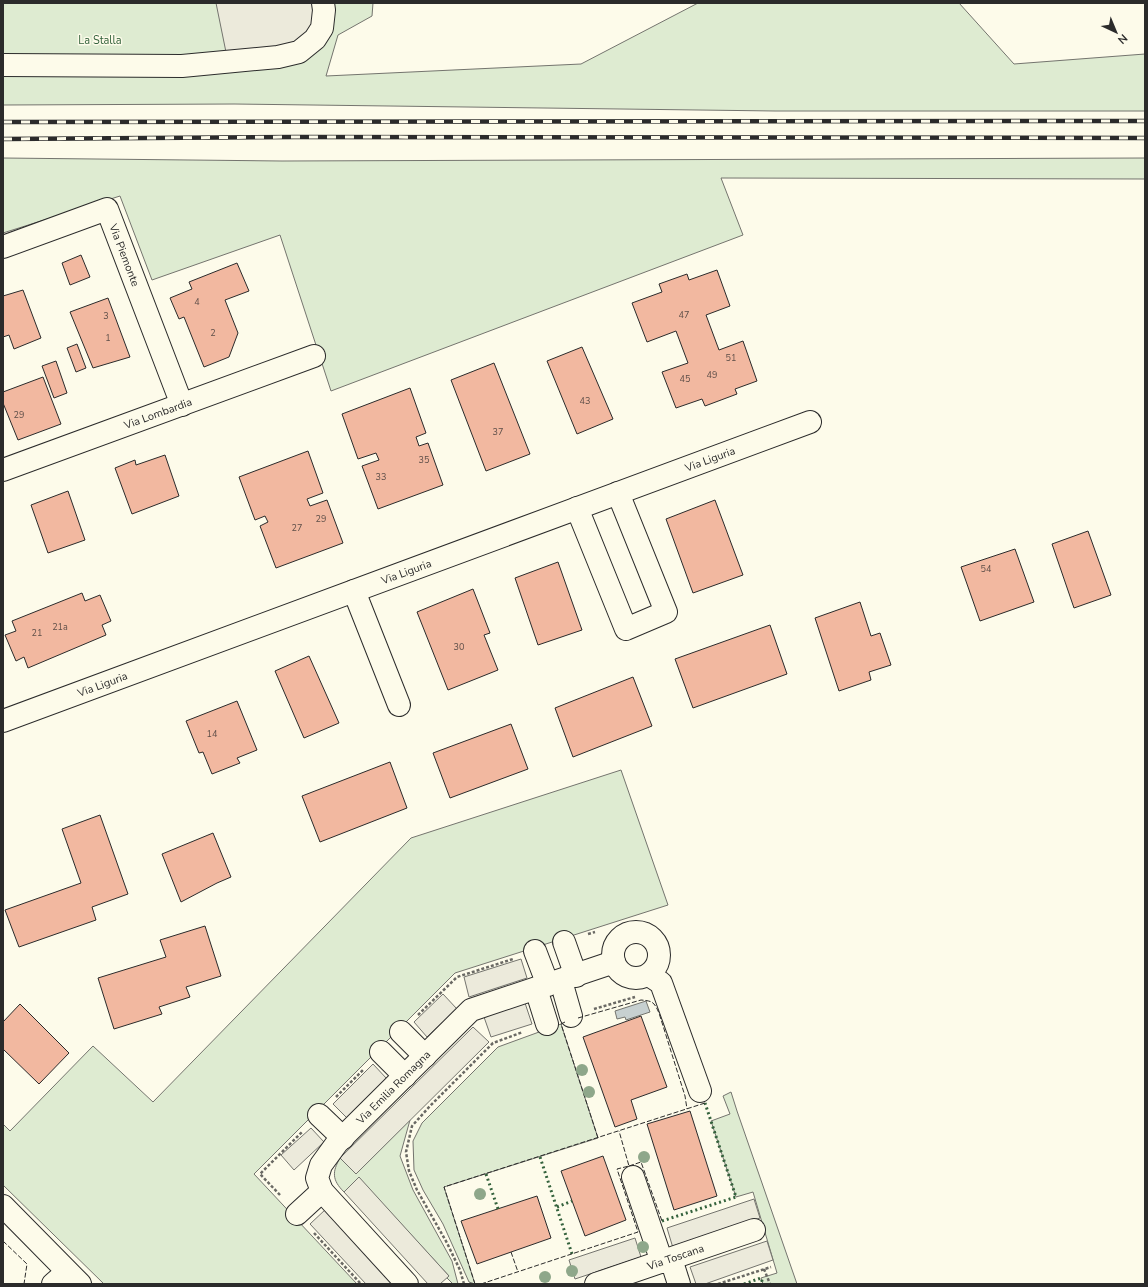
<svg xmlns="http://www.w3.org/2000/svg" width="1148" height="1287" font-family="'Nunito Sans',sans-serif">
<rect width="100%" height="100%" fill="#fdfbea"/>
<path fill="#deebd1" stroke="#74746e" d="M3,3H373L372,16L338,35L326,76L581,64L698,3H959L1014,64L1145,54V111H775L234,104L3,105Z
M3,158L282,161L1145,158V179L721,178L743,235L331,391L280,235L152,280L120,196L3,233Z
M621,770L668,905L455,973L254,1174L357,1284H104L3,1185V1124L10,1131L93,1046L153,1102L411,838Z
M561,1024L598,1138L444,1187L475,1284L469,1282L443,1224L423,1190L414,1170L413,1141L422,1123L498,1047Z
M731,1092L737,1111L797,1284H763L761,1278L777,1273L753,1192L736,1197L711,1121L730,1114L723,1096Z
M410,1120L400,1156L413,1190L452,1261L458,1284H453L447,1278L449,1276L359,1178L344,1192C332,1180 332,1172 340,1158L356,1174Z"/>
<path fill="#eceadb" stroke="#74746e" d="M216,3H323L315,39L228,62Z
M521,959L527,978L469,997L464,977Z
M443,994L457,1009L427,1037L414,1022Z
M525,1003L532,1024L491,1037L484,1017Z
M473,1027L489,1042L356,1174L340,1158Z
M373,1064L387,1079L347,1118L333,1104Z
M311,1128L324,1142L294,1170L281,1155Z
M359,1177L449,1276L440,1284H428L344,1192Z
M754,1199L760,1218L673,1248L667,1228Z
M326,1209L395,1284H366L310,1224Z
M635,1238L641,1257L575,1279L569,1260Z
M767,1241L773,1260L705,1284H696L690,1267Z"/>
<path fill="#c7d0d0" stroke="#74746e" d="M646,1001L650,1012L626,1020L625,1017L617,1019L615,1011Z"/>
<path fill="#f2b8a0" stroke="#2b2b2b" d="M81,255L90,277L70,285L62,263Z
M237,263L249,291L225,300L238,333L229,357L204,367L184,317L179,319L170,298L192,289L189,282Z
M717,270L730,306L706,315L719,350L743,341L757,381L735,389L737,394L705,406L702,399L676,408L662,372L688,363L676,331L647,342L632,303L662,292L659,284L687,274L689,280Z
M23,290L41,338L14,349L9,335L3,337V296Z
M108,298L130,357L93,368L70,312Z
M77,344L86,368L76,372L67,348Z
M582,347L613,419L577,434L547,361Z
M56,361L67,393L54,398L42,366Z
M494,363L530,454L486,471L451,380Z
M43,377L61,424L18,440L3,403V392Z
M410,388L426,433L416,437L419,446L428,443L443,485L378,509L362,466L379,460L376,453L358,459L342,414Z
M308,451L323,493L307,499L310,506L327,500L343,543L276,568L260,526L268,522L265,516L255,520L239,477Z
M165,455L179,496L132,514L115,468L135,460L136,465Z
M68,491L85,540L48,553L31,505Z
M715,500L743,575L693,593L666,519Z
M1088,531L1111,595L1074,608L1052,544Z
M1015,549L1034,602L980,621L961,567Z
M558,562L582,630L538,645L515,578Z
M473,589L490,633L484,635L498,670L448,690L417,612Z
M82,593L85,601L100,595L111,621L102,625L106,635L28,668L24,657L16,661L5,635L16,631L12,621Z
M860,602L871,636L880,633L891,665L869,672L871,680L839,691L815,618Z
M770,625L787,674L693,708L675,659Z
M309,656L339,723L304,738L275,671Z
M633,677L652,726L573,757L555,708Z
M237,701L257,750L237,758L240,763L212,774L203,752L199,753L186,721Z
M511,724L528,769L450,798L433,753Z
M390,762L407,808L320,842L302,796Z
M100,815L128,894L92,907L96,920L19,947L5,910L81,883L62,829Z
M213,833L231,877L217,883L181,902L162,854Z
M205,926L221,976L186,987L190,997L159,1007L162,1014L114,1029L98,978L166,957L160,940Z
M20,1004L69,1053L39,1084L3,1049V1022Z
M641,1016L667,1087L631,1100L637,1119L615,1127L583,1037Z
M690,1111L717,1196L674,1210L647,1124Z
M603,1156L626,1220L585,1236L561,1171Z
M537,1196L551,1238L477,1264L461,1221Z"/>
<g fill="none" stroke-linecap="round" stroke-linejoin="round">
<g stroke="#2b2b2b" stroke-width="24">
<g id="minor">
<path d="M3,65L182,66L278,57L299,52L315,39L322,28L324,10L323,3"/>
<path id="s1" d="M3,247L107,209L182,405"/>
<path id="s2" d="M3,470L314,356"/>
<path d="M577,508L626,629L666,612L618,493"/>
<path d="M354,591L399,705"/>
<path id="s3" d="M3,721L810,422"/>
<circle cx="636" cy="955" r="23"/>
<path d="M564,942L576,976"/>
<path d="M535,951L548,985"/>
<path d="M649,975L661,983L700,1091"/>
<path d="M561,981L571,1016"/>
<path d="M536,989L547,1024"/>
<path d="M401,1032L425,1056"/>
<path d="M381,1052L405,1076"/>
<path d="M319,1115L343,1138"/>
<path d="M633,1177L662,1262"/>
<path d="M297,1214L322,1191"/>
<path d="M671,1259L679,1284"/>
<path d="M53,1284L67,1272"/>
<path id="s4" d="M407,1284L322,1191L317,1178L321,1165L337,1143L471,1010L614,962"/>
<path id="s5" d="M596,1284L754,1230"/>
</g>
</g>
<g stroke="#2b2b2b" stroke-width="24">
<path id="major" d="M3,1206L80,1284"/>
</g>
<path stroke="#6a6964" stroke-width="2.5" stroke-dasharray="3 2" stroke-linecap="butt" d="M588,934L595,932
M594,1009L635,997
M418,1015L457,977L513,959
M336,1097L364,1069
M280,1195L260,1174L302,1132
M314,1233L361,1284
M764,1269L770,1284
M464,1284L460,1270L447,1243L417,1190L409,1171L406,1152L412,1126L430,1106L493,1043L523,1032
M718,1284L771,1267"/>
<use href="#minor" stroke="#fdfbea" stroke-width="22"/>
<use href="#major" stroke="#fdfbea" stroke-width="22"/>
<g stroke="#2b2b2b" stroke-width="4.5">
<path id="rail" d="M3,122L1145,121
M3,139L295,137L1145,138"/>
</g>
<use href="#rail" stroke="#fdfbea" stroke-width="3" stroke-dasharray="9" stroke-linecap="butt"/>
<path stroke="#34623c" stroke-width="3" stroke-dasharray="2 3" stroke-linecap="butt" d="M540,1157L572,1254
M486,1174L498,1209
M557,1207L572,1201
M662,1221L736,1197L705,1103
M744,1284L761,1278L763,1284"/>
<path stroke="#2b2b2b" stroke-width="1" stroke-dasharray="5 2" stroke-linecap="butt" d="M578,1018L641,1000C653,1001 654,1002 659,1013L685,1096L687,1109
M565,1022L561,1024L598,1138
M629,1166L641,1162L662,1221
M3,1241L27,1264L24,1284
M511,1252L518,1272
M475,1284L444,1187L705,1103
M481,1284L638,1232L617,1169L629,1166L619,1131"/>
</g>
<g fill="#8ea78a">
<circle cx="582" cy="1070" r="6"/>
<circle cx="589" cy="1092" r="6"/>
<circle cx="644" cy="1157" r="6"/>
<circle cx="480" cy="1194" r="6"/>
<circle cx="643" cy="1247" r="6"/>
<circle cx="572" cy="1271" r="6"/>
<circle cx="545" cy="1277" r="6"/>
</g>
<g text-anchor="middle" stroke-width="3" stroke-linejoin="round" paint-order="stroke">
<g font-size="9" fill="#5d4e48">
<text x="197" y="305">4</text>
<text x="684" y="318">47</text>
<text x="106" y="319">3</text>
<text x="213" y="336">2</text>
<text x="108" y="341">1</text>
<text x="731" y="361">51</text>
<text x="712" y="378">49</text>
<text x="685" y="382">45</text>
<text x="585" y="404">43</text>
<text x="19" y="418">29</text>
<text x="498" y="435">37</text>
<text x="424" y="463">35</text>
<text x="381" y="480">33</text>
<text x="321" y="522">29</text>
<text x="297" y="531">27</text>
<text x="986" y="572">54</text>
<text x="60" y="630">21a</text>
<text x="37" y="636">21</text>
<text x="459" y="650">30</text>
<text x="212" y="737">14</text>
</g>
<g font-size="11" fill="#34623c" stroke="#fdfbea">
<text x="100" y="44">La Stalla</text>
</g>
<g font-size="11" fill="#2b2b2b" stroke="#fdfbea">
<text dy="4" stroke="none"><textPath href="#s1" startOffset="160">Via Piemonte</textPath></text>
<text dy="4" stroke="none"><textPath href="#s2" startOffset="165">Via Lombardia</textPath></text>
<text dy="4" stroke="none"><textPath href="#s3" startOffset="754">Via Liguria</textPath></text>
<text dy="4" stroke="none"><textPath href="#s3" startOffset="430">Via Liguria</textPath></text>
<text dy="4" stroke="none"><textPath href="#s3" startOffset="106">Via Liguria</textPath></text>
<text dy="4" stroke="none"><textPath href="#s4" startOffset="260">Via Emilia Romagna</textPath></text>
<text dy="4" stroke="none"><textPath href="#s5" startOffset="84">Via Toscana</textPath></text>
</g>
</g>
<rect width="1148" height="1287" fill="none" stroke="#2b2b2b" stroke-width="8"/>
<g transform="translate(1116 32) rotate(136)" stroke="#fdfbea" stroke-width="3" paint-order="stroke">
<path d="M0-3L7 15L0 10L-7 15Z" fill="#2b2b2b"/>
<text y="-6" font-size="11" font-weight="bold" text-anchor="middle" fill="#2b2b2b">N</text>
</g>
</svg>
